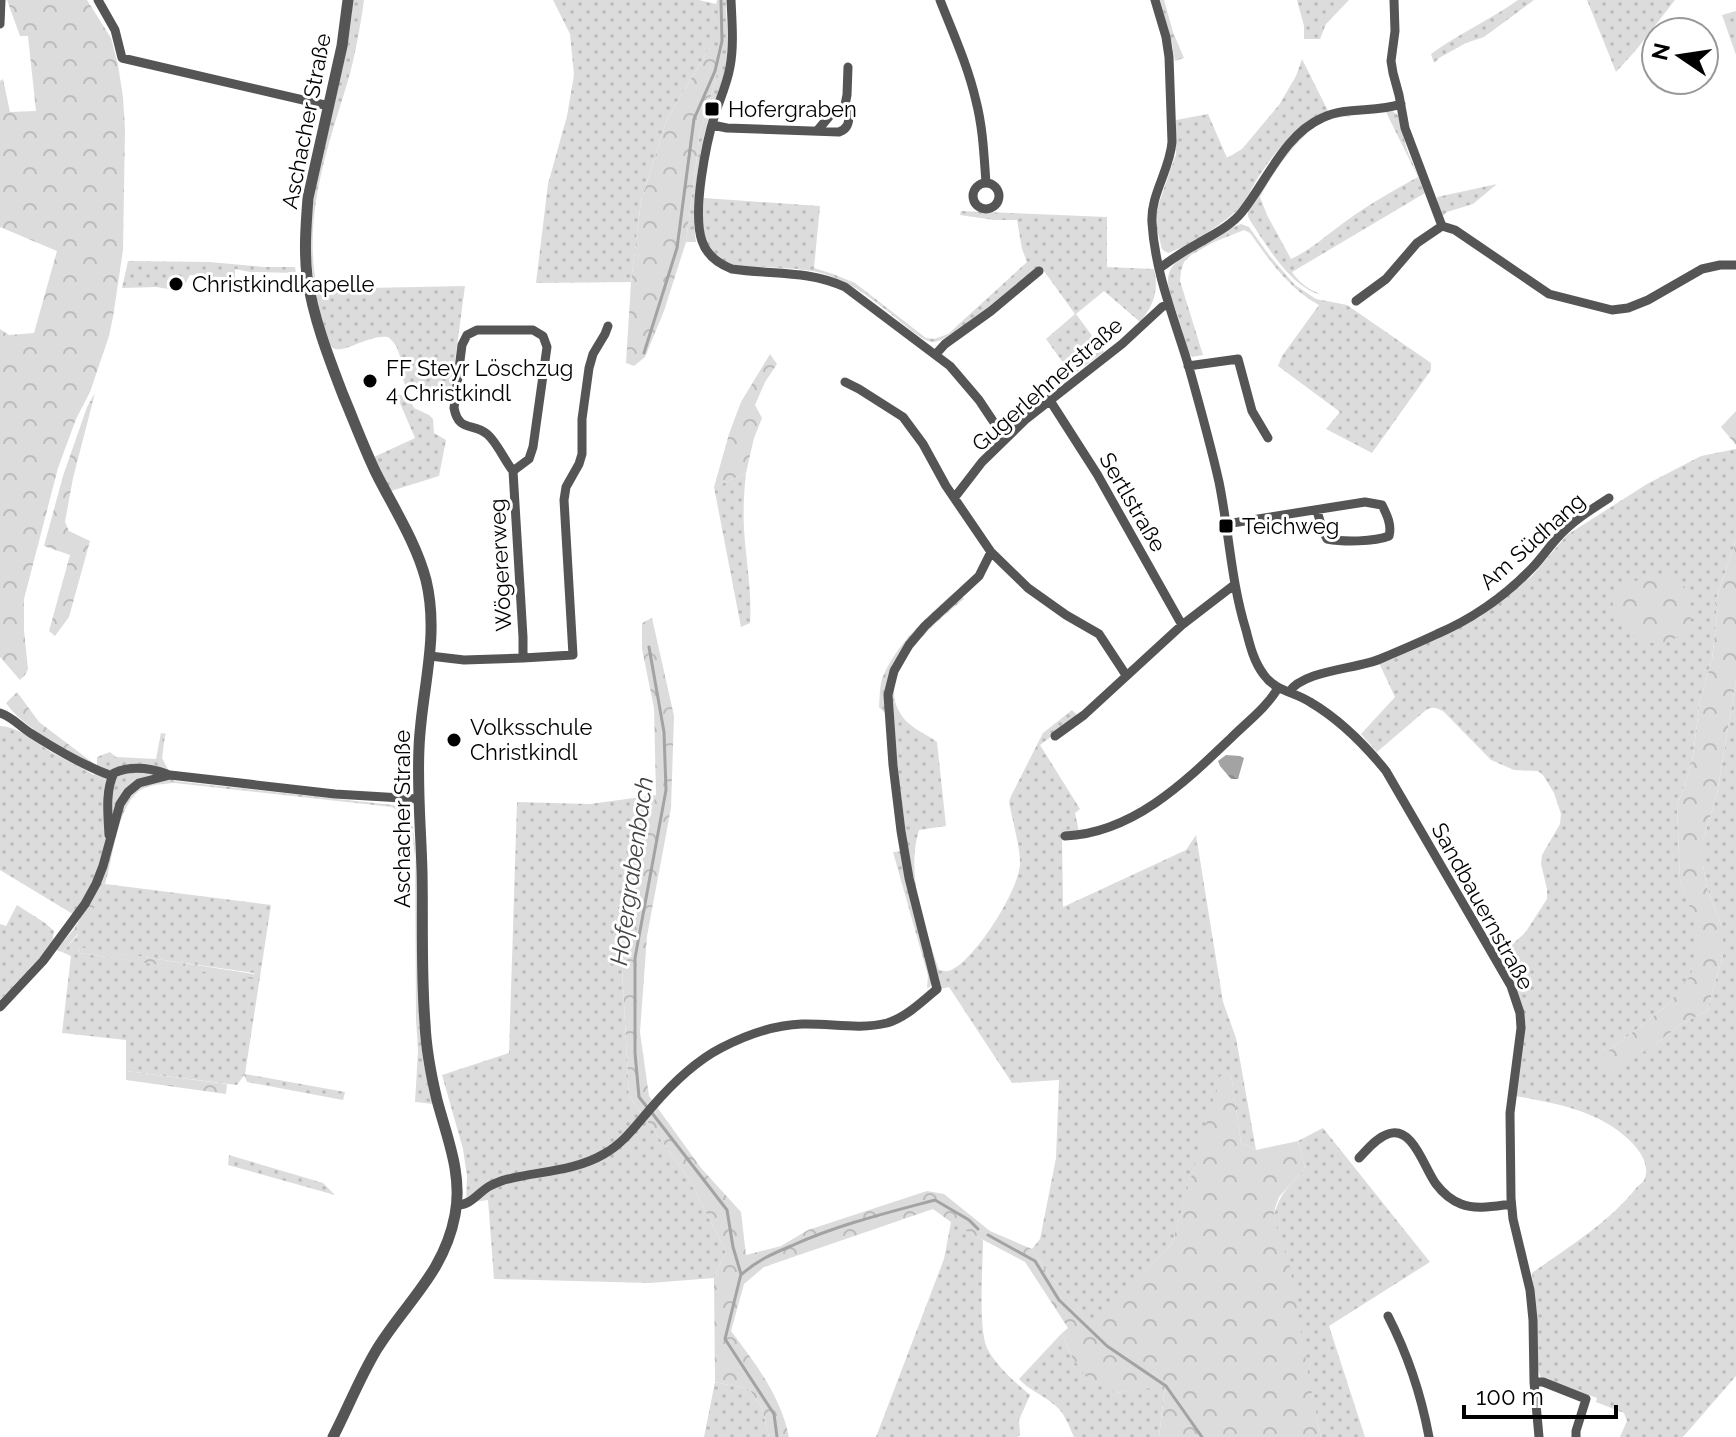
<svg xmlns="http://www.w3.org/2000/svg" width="1736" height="1437" font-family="Raleway,sans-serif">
<defs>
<pattern id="grass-dots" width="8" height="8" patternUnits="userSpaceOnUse" patternTransform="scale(2)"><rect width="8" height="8" fill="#dcdcdc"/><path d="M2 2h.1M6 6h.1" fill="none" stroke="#bbb" stroke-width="1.8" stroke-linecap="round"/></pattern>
<pattern id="forest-crowns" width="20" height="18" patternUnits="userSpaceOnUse" patternTransform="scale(2)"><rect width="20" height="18" fill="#dcdcdc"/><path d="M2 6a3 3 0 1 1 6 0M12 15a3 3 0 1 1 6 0" fill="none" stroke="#bbb"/></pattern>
<pattern id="water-ripples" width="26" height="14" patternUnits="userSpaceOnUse" patternTransform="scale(2)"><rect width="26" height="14" fill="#a3a3a3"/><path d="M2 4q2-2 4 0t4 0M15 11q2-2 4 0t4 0" fill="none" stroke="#8b8b8b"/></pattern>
</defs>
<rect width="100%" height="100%" fill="#fff"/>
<path fill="url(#grass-dots)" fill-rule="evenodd" d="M353,0H364C360,28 355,57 347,84C326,152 303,217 317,289L465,286L451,391C435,389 421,392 406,388C399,370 405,350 388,337C371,334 346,352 335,349C333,348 332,346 330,345C317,305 308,266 311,224C315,149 348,76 353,0Z
M553,0H699L716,4L717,0H726C726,20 729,42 727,62C724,80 716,97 710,114C699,148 691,208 696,242H686L700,132L716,79L710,47L667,119L641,201L631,282L536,283L548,184L567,116L574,75L570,34Z
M1160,0H1164L1173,32L1184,58L1175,61L1172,43Z
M1297,0H1349L1326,24L1320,39H1304V26Z
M1518,0H1534L1484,37L1466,43L1439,58L1434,63L1431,54C1458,34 1490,20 1518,0Z
M1587,0H1675L1636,50L1616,72Z
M1736,11V55L1722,15Z
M1302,59L1328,111C1298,122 1274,153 1257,179C1252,188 1247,198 1241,206C1230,220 1185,248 1168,253L1162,249L1156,225V217L1159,203L1176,154V120L1208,114L1227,158L1242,149L1279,105L1296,76Z
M1392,111L1398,115L1407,150L1425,193L1292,272C1299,283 1310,290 1322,295C1291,288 1268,247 1251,222C1250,220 1249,219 1248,216C1245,200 1301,134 1315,125C1326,118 1340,116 1352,116C1341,117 1331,118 1321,123C1299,135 1271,175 1260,197L1267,215L1291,259C1309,251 1323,238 1338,227C1363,208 1390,192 1418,177L1386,112Z
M1497,184L1473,204L1447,212L1443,216L1438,204L1437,197Z
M704,198L820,206L814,268L833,274L855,283L926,338L934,339L948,334L1027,262L1022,249L1017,220H994L960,215L961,211L1107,217V267L1154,269C1159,291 1154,305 1140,322L1104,291L1076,314L1104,352L1072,375L1046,339L1075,314L1044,271L1039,267C1022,282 952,341 934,342C927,342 922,338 916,334C890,314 862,287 830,276C815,270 798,269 782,268C756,266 716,272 706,241C701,227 703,212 704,198Z
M1241,224L1249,227L1269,255L1295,285L1316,299L1347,305L1431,363V370L1372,453L1326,429L1340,412L1278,366L1282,356L1319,305C1289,289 1269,260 1250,233L1244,230L1214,242L1191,255L1184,262L1181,271L1180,281L1203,355L1192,357L1189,354C1184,338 1180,321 1174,305C1160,270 1171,263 1201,245C1214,238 1227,229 1241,224Z
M128,261L210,262L264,267H295L296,273L250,272L235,269V278L190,275L181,291L156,287L122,288Z
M396,394C406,396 410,399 414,408L429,415L433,419L434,433L446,440L439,476L391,491L374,457L415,438Z
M1736,449V540L1715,602L1717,615L1712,660L1700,701L1692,763L1677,806L1680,879L1701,937L1691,976L1668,1005L1607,1052L1656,1044L1679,1025L1707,1011L1723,955V930L1707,888L1703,866V840L1717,794L1736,680V1376L1683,1437H1620L1627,1421L1624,1413L1596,1402L1597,1398L1541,1378L1538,1370L1537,1325L1532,1273C1568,1247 1609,1223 1637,1187C1640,1184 1644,1182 1645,1178C1653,1154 1618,1128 1599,1119C1573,1106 1543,1101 1516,1096L1525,1015L1517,989L1499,956L1525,933L1547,899V889L1541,864L1542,855L1560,824L1561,814L1554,793L1543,775L1538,771L1514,770L1491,760L1443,711C1436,708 1433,706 1426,710L1377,752L1361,734L1395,697L1379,663L1480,617L1532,576L1567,535L1647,484L1701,456Z
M746,473C744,492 743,510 744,529C746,562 752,590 750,623L741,627L714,487Z
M956,591L901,652L886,714L879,707C880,696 879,684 884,674C899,641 929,615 956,591Z
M962,597L964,599C935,622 872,675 902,716C909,727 926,734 937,742L946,826L919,830C905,876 925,926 939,970C944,971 946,972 951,970C975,960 1020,889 1020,863C1020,846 1012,819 1009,802L1011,796L1043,733L1072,710L1078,716L1040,745L1080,809L1075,813L1079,832L1062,838L1063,907L1186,850L1196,835L1223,1002L1236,1038L1256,1150L1241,1143L1231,1075L1221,1076L1172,1244L1093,1325L1048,1274L1032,1249L1040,1239L1056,1158L1059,1080L1012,1083L949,987L940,989L910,868L891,711L892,682L915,640Z
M0,726C20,727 36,743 53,753C66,760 80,767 94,775L97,766V757L110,752L116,757L156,759L161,733L167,734L165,735L162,758L174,781L393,805C414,813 412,824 415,844L420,1034L424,1066L434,1104L415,1102L418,1051L416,1019L415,858L412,830L407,816L392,807L175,783C163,784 149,784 139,791C117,807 113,859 105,884L271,905L245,1074L345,1092L343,1100L247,1082L244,1075L237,1085L126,1071V1040L62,1033L71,956L62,952L77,936L89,907L81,919L0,870ZM80,948L254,973V974L253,978L79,953Z
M656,795L629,881L622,968L629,1096L687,1176L726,1251L714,1278L650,1283L494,1279L488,1200L466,1203L467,1176L463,1149L442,1075L509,1053L517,802L590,804Z
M902,851L931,983L930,987L927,988L928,976L893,852Z
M17,905L45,923L54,931L52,945L0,1000V924L6,926Z
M1323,1128L1430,1262L1329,1326L1365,1437H1321L1274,1219C1276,1197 1291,1184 1305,1168L1298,1141Z
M229,1155L323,1183L335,1195L228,1165Z
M951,1222L983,1240C983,1264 978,1328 987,1348C996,1366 1015,1382 1030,1395L1019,1420L1020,1435L1017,1437H876L944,1259Z
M1062,1333L1072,1357L1115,1393L1165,1385L1159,1437H1074C1068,1424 1064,1411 1052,1403C1041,1394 1029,1390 1019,1379Z
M715,1382L749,1389L762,1408L769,1437H704Z"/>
<path fill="url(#forest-crowns)" d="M7,0H87L111,38L118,65L123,97L125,129L123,250L113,317L109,336L90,392L76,419L58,468L24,599V630L28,669L25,675L20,680L0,657V329L9,335L34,333L57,251L0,227V81L3,79L10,112L36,111L28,36H20Z
M722,46L716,79L700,132L686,242L664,311L645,357L634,366L626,363L631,282L641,201L667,119L710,47Z
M770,354L777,364L765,382L755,405L762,418L754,438L746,473L714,487L729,434L741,402Z
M95,393L73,478L65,522L69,531L90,541L69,617L55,636L49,631L70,555L44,546L63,476L87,407Z
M1736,411V445L1721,427Z
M1736,540V680L1717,794L1703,840V866L1707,888L1723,930V955L1707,1011L1679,1025L1656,1044L1613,1071L1599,1064L1607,1052L1668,1005L1691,975L1700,937L1680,879L1677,806L1692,763L1700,701L1712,660L1717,615L1715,602Z
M1672,573C1690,586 1700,617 1681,634C1675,640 1666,642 1658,643C1631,645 1618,621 1611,598C1623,580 1652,576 1672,573Z
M652,618L674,716L671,808L647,936L640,1032L649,1096L701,1168L741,1212L746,1255L781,1246L808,1230L927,1191L944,1194L990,1231L1032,1249L1048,1274L1093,1324L1172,1244L1220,1076L1231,1074L1241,1143L1256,1150L1298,1141L1305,1168L1279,1197L1275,1208L1274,1219L1290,1267L1309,1379L1321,1437H1159L1165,1386L1115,1393L1089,1381L1072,1357L1062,1333L1068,1328L1025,1262L955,1225L933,1209L764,1267L744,1284L731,1331C756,1364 781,1397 789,1437H769L762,1408L749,1389L715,1382L714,1278L726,1251L687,1176L629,1096L622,968L629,881L656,795L654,708L642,649V623Z
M17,692L39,722L97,766C67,749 26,731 6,703Z
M98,889L101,891C93,915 79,934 62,952L56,950L74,929Z
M80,947L254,974L253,979L79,953Z
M126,1071L227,1084L226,1094L126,1080Z"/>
<path fill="url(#water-ripples)" d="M1226,755L1240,756L1244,758L1238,779H1231L1220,766L1218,761Z"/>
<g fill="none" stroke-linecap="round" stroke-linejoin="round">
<path stroke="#a3a3a3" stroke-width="3" d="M644,353L677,248L694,119L715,71L722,41L721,0
M647,1107L639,1097L635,1053V958L666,790L664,732L649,647
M652,1113L727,1210L733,1247L741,1274L725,1339L774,1414L777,1437
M988,1235L1035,1261L1059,1300L1107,1346L1166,1386L1202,1437
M742,1274C758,1260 772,1254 791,1246C837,1225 886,1213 935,1200L969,1220L978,1229"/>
<path stroke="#555" stroke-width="9" d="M98,0L115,30L122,58L329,106
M731,0C732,22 734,46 730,67C727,84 720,99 715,114C706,143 692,212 702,241C707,256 719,264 732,269C773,275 807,270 845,287L950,366L979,400L1005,439
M940,0C953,33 968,66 976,101C983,128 984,156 986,183
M1155,0L1166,37L1169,57L1172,142C1170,170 1150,195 1152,223C1155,272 1174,318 1188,364C1199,403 1210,442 1219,482C1229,531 1231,582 1246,630C1250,646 1254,662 1264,675C1275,691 1295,692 1310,702C1339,719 1365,745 1386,771L1511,986L1520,1013L1521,1028L1510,1113L1511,1198L1513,1219L1530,1290L1533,1320L1534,1382L1539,1437
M1394,0L1395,31L1391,61L1393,73L1399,95L1405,128L1442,226
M0,24L1,0
M844,110L847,95L848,67
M712,125L727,128L839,132C847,129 849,124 849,115L844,110L832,113L817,131
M973 196a13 13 0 1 1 26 0a13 13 0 1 1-26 0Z
M1442,226L1455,230L1549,294L1612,310L1628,308L1648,300L1702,269L1720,265H1736
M1160,268C1172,259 1184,251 1197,244C1212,235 1231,226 1242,212C1266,182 1285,134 1322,118C1346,106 1375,113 1401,104
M1356,301L1386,279L1417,243L1442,226
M477,330H533L543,336L547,347L533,447L529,459L513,471C505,461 496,441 487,434C473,422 459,433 454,408L462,345L467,335Z
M936,354L945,344L991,311L1039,271
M1188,366L1238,359L1252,411L1268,438
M845,382L859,389L903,417L923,444L946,486L991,552L1028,588L1066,615L1099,634L1126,675
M1049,399L1097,474L1182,625
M955,497L982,462L1025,420L1122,344L1162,307L1168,304
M1226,524L1365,502L1382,505C1387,515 1392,525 1389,536C1374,542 1343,542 1327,539L1323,531L1317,511
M430,656L464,660L523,658V637L513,471
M523,658L573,655L564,500L566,487L579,464L582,454V419L589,368L593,354L605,334L608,326
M1289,692C1304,670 1357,669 1380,659C1399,651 1418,643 1437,634C1472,619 1505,596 1532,568C1542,558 1550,545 1560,535C1574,520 1592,509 1609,498
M0,713C13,717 20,727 32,734C57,750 84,766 112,776
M1055,736L1084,715L1182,625L1234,585
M109,835C108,815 105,791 114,773C130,766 150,768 167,774
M1065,836C1133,833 1185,782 1231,738C1247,722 1267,707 1278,688
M0,1007L43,961L85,904L96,884L103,866L120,804L128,792L139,783L170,775L335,794L418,799
M1359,1158C1367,1150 1376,1138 1388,1134C1413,1125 1424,1168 1436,1184C1442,1192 1451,1200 1461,1204C1476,1210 1495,1206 1511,1204
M457,1205C471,1205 477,1194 488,1187C493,1184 499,1182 504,1180C538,1171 573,1172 604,1154C624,1143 637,1124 652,1107C671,1085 694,1062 721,1048C746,1035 773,1025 802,1024C830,1023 859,1030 887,1023C905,1018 923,1001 937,989L909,878L901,831L893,765L888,695L894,671L909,645L925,626L979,576L991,552
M1388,1316C1408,1355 1421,1394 1429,1437
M1534,1382H1543L1586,1399L1576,1431V1437"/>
<path stroke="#555" stroke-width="11" d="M333,1437C348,1408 360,1377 377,1349C406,1302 444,1273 455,1215C463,1175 447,1138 437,1100C431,1075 426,1049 425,1023C421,973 423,922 422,872C421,831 417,790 419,748C421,691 440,638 426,580C416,542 393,507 376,473C364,448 354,421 343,395C328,356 313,317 307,276C304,250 306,224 308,198L342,46L348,0"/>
</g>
<g fill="#000" stroke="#fff" stroke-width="3">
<rect x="704" y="101" width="16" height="16" rx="4"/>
<circle cx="176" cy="284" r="8"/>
<circle cx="370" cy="381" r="8"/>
<rect x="1218" y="518" width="16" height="16" rx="4"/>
<circle cx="454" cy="740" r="8"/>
</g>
<g text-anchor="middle" stroke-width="6" stroke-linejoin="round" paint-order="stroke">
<g font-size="22" fill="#000" stroke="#fff" text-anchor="start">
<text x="728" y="117">Hofergraben</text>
<text x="192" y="292">Christkindlkapelle</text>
<text x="386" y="376">FF Steyr Löschzug<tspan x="386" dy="25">4 Christkindl</tspan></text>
<text x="1242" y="534">Teichweg</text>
<text x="470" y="735">Volksschule<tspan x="470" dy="25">Christkindl</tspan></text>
</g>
<g font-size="22" fill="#000" stroke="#fff">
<text transform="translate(306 121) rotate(-79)" y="8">Aschacher Straße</text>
<text transform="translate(1047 384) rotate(-41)" y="8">Gugerlehnerstraße</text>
<text transform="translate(1133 502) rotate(60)" y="8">Sertlstraße</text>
<text transform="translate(1532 541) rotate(-42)" y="8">Am Südhang</text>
<text transform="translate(500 565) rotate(-93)" y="8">Wögererweg</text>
<text transform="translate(402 819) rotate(-90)" y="8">Aschacher Straße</text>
<text transform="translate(1483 906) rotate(61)" y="8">Sandbauernstraße</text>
</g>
<g font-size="24" font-style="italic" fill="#444" stroke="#fff">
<text transform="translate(632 871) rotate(-82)" y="8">Hofergrabenbach</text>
</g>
</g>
<g transform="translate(1680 56) rotate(283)"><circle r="38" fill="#ffffff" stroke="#999999" stroke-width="2"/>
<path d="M0-6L14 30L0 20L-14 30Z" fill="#000000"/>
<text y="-12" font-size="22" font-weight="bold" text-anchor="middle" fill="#000000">N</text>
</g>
<path d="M1464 1405v12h152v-12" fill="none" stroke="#000000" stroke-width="4"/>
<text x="1476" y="1405" font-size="24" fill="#000000" stroke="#ffffff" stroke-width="6" paint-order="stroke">100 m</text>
</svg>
